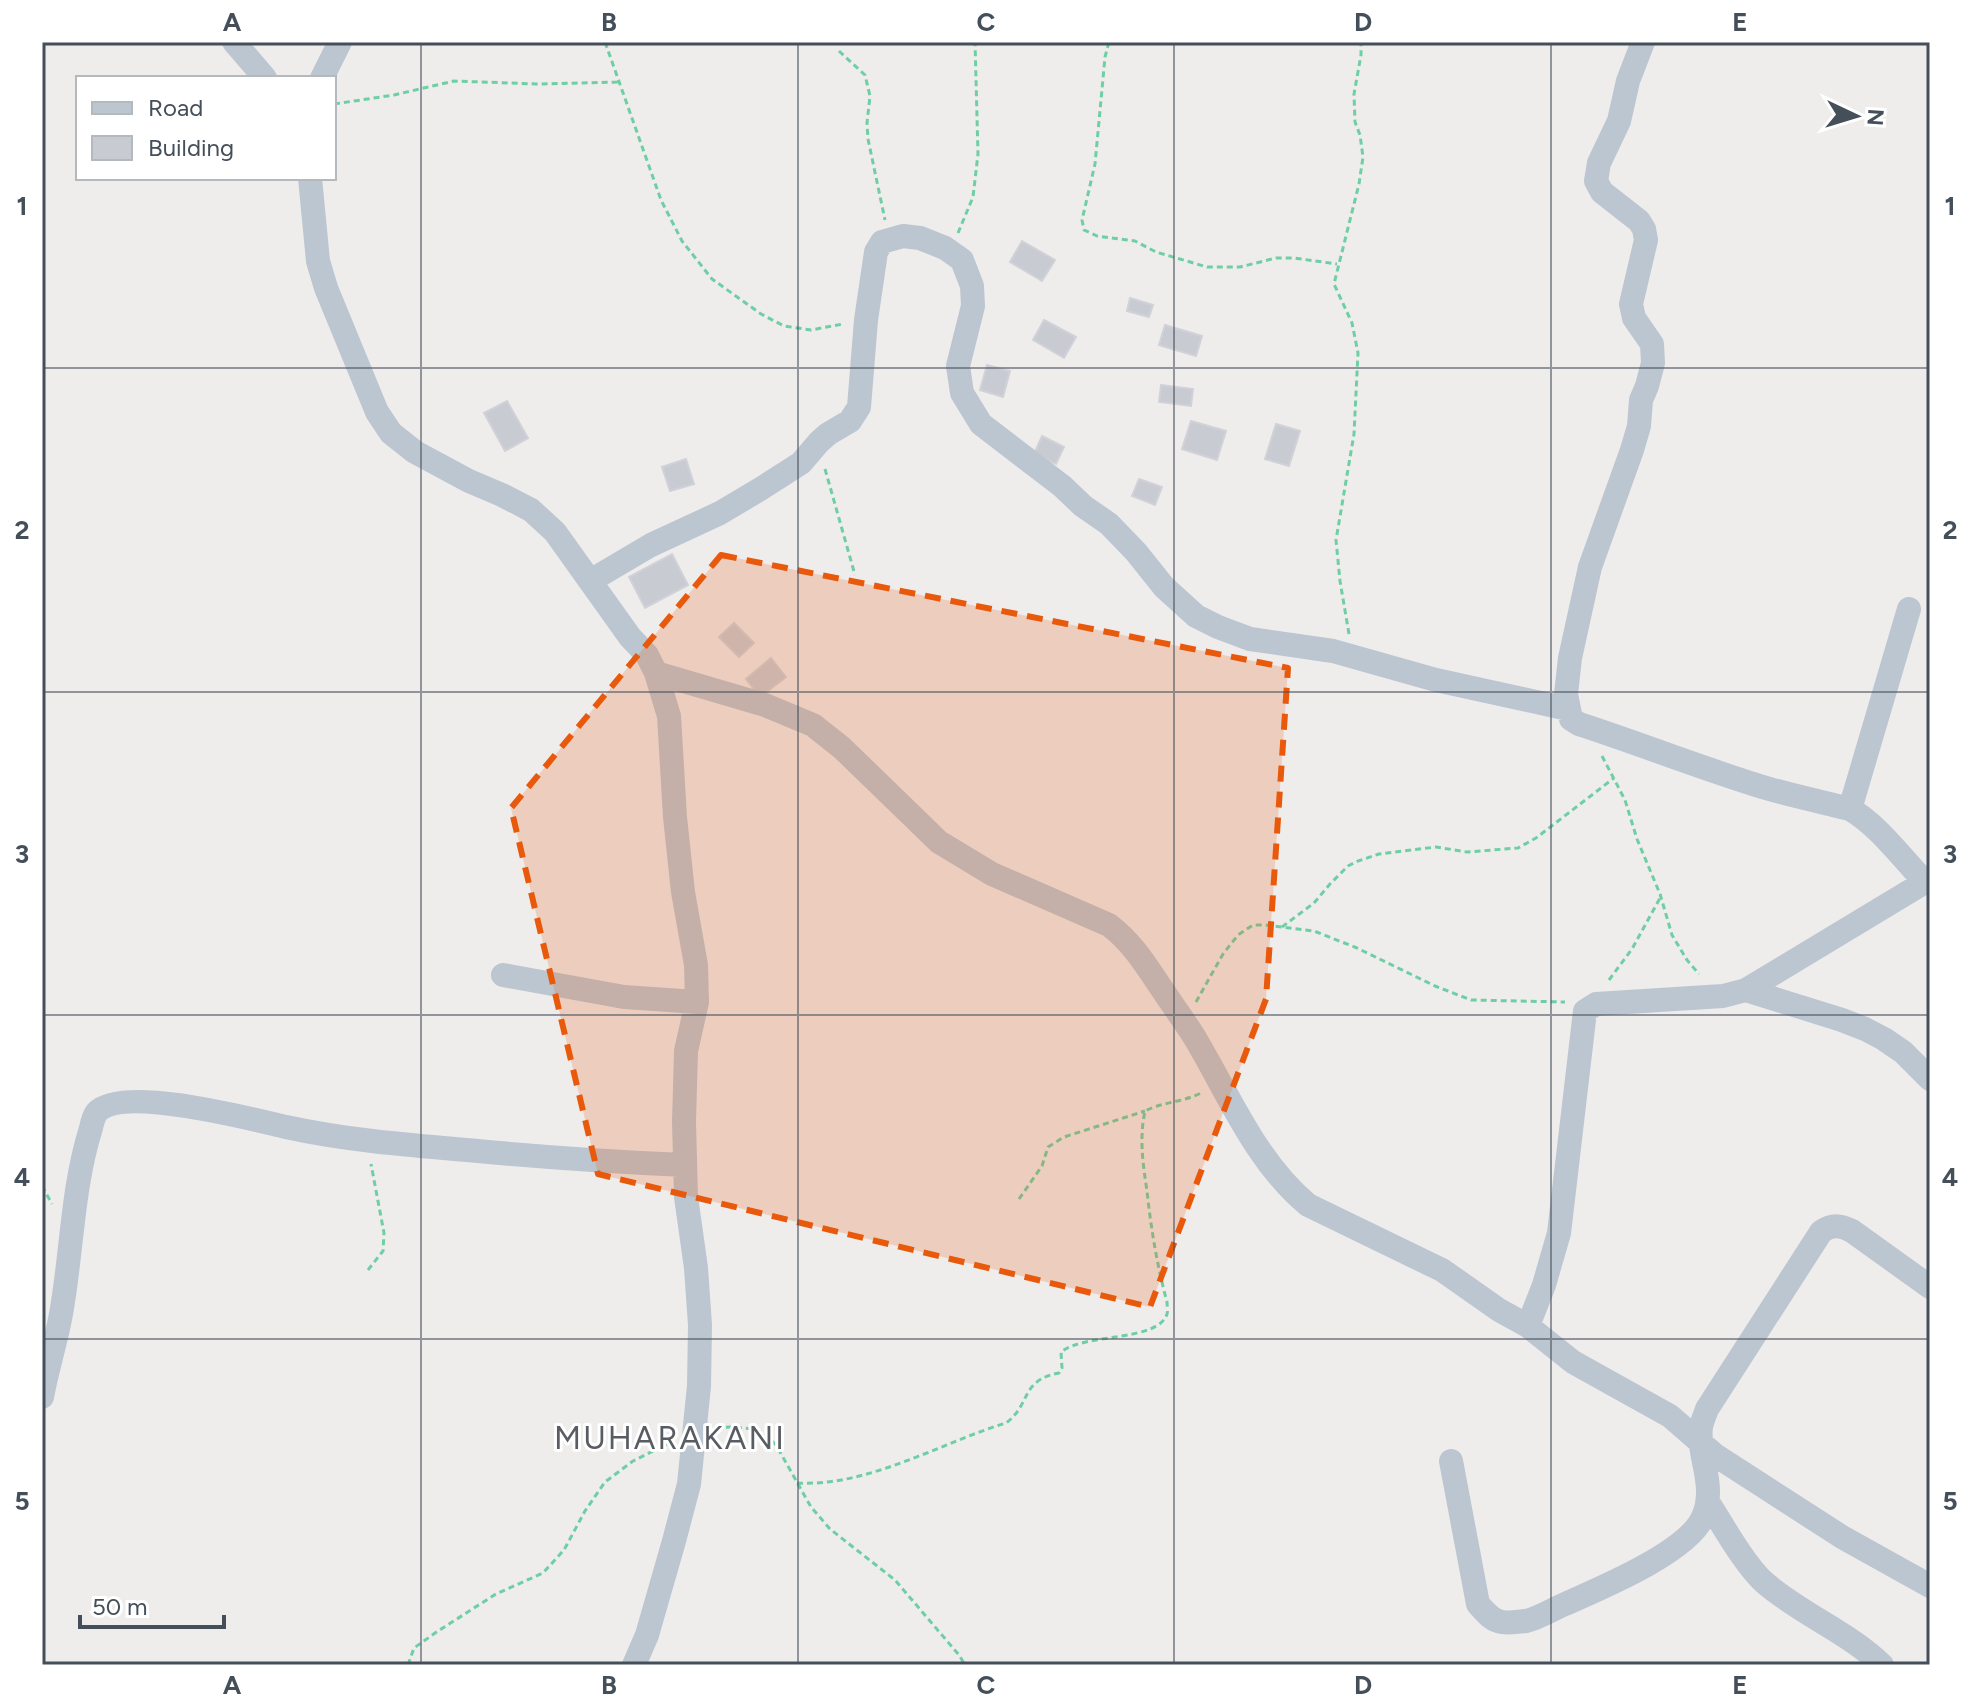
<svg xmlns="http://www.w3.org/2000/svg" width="1972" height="1707" font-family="Figtree,sans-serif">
<rect width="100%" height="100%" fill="#efecec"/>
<path fill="#c9cbd2" stroke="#d0d2d8" stroke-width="2" d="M1022,241L1055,260L1042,281L1010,262Z
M1130,298L1153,305L1149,317L1127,311Z
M1044,320L1076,337L1064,358L1033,340Z
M1165,325L1202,336L1196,356L1159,345Z
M987,365L1010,371L1003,397L980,390Z
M1161,385L1193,389L1191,406L1159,402Z
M507,401L528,438L505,451L484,413Z
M1191,421L1226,431L1217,460L1182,449Z
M1276,424L1300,431L1289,466L1265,459Z
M1042,436L1064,447L1056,464L1034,454Z
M686,459L694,484L670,491L662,467Z
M1139,479L1162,487L1155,505L1132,496Z
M672,554L688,585L645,608L629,577Z
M734,623L754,643L739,657L719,637Z
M771,658L786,677L760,697L746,679Z"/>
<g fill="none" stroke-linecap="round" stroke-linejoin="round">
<path stroke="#6ecfa4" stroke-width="3" stroke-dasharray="6 4" stroke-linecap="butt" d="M605,42L661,200L682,241L712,279L761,314L784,326L811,330L843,324
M1109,42L1105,57L1095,164L1082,220L1084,230L1097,236L1135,241L1156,252L1207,267H1240L1276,258H1294L1337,264
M839,51L865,75L870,96L867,123L868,139L885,220
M334,104L394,95L454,81L537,84L620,82
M958,233L973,197L978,154L975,42
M825,469L855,575
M1349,634L1340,581L1336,540L1354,434L1358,353L1352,323L1334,284L1359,184L1363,157L1360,135L1355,122L1354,94L1361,55V42
M1602,756L1625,800L1637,839L1660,894L1672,935L1687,960L1699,974
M1282,927L1314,903L1330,884L1348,866L1358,861L1379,854L1436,847L1467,852L1518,848L1536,838L1614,778
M1609,980L1632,949L1660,898
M1196,1002L1223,954L1238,935L1253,925H1265L1314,931L1357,948L1435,986L1471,1000L1565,1002
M42,1186L52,1204
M1019,1199L1042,1166L1048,1147L1064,1137L1145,1111
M368,1270L383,1251L384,1233L371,1164
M716,1428L731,1427L753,1429L764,1433L776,1445L811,1507L830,1529L895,1580L959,1655L965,1665
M797,1483C868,1487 940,1443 1006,1423C1031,1405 1020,1380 1059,1373L1062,1368L1061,1352C1084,1333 1158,1342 1167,1314C1168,1311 1167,1305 1167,1302C1157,1265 1151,1229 1147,1191C1143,1164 1139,1139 1145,1111C1163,1102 1183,1102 1201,1093
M408,1665L414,1648L438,1631L496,1594L543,1573L564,1550L585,1511L605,1482L633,1461L671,1442"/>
<path stroke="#bcc6d0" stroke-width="24" d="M234,42L265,78
M1643,42L1628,81L1619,121L1599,163L1596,181L1602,192L1639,221L1644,229L1646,240L1631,304L1634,318L1652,344L1653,363L1647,386L1641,400L1639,426L1632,450L1590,567L1570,658L1566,694L1571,719L1579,724C1641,744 1703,769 1766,788C1794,796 1822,802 1850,809C1878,825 1902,858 1924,881
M322,78L340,42
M310,178L318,261L326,288L377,412L391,433L415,452L469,481L502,495L531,510L555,532L630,637L647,655L656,673L669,716L675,817L683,892L696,965L697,1002L686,1051L684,1122L686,1197L696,1268L700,1325L699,1386L689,1484L674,1541L647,1635L634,1665
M590,581L651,545L720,513L762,488L801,463L819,442L828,434L850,421L859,407L866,320L876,252L882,242L903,236L920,238L945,248L962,260L972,286L973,306L958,366L962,393L981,424L1062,486L1083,506L1109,524L1136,552L1164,587L1196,616L1218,627L1250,639L1333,651L1436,680L1568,709
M656,673L765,705L813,725L842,748L939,842L992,874L1109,925C1133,943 1147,967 1164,992C1174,1007 1185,1022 1195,1038C1229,1095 1256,1162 1308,1205L1442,1270L1499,1310L1528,1326L1573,1362L1670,1416L1715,1455L1842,1537L1930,1586
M1850,809L1909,609
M503,975L624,997L697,1002
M1746,990L1842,1020L1865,1029L1884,1039L1903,1052L1930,1079
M1528,1326L1544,1285L1559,1233L1585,1011L1596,1004L1723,996L1746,990L1930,879
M42,1397C47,1369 56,1342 61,1314C72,1253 72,1188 91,1128C92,1123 94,1116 97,1112C123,1085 251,1119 286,1127C345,1140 407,1145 467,1150C540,1157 612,1162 685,1165
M1451,1461L1478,1604C1485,1612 1492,1621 1502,1622C1508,1623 1519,1622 1526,1621C1539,1618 1553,1609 1565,1604C1601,1588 1688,1552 1703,1517C1717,1485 1697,1457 1701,1427C1702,1421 1705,1415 1707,1409L1821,1232C1832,1224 1840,1225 1852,1231L1930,1287
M1708,1502C1722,1524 1746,1567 1765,1583C1801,1614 1848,1632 1882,1665"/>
</g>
<path fill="#e8590c" fill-opacity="0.2" stroke="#e8590c" stroke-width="6" stroke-dasharray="16 10" stroke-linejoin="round" d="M721,555L1288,668L1266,999L1150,1307L598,1174L511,808Z"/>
<path fill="none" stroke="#444f5a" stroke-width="2" stroke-opacity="0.55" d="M421,42V1665M798,42V1665M1174,42V1665M1551,42V1665M42,368H1930M42,692H1930M42,1015H1930M42,1339H1930"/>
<g text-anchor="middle" stroke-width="6" stroke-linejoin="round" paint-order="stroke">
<g font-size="32" letter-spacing="2" fill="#595c62" stroke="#fff">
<text x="670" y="1449">MUHARAKANI</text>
</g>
</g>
<rect width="1972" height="1707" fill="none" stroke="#ffffff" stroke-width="88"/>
<rect x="76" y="76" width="260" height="104" fill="#ffffff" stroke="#b4b9bd" stroke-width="2"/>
<rect x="92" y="102" width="40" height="12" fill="#bcc6d0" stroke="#b4b9bd" stroke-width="2"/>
<text x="148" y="116" font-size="24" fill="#444f5a">Road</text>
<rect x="92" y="136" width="40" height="24" fill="#c9cbd2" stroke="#b4b9bd" stroke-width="2"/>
<text x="148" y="156" font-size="24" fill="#444f5a">Building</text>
<g transform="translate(1856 116) rotate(94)" stroke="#ffffff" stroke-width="6" paint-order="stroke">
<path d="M0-6L14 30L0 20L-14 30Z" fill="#444f5a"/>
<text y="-12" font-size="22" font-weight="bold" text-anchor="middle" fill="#444f5a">N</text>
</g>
<path d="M80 1615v12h144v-12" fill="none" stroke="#444f5a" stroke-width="4"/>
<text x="92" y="1615" font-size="24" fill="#444f5a" stroke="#ffffff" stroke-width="6" paint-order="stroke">50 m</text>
<rect x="44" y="44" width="1884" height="1619" fill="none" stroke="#444f5a" stroke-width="3"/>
<g font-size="26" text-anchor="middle" font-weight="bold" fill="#444f5a">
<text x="232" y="31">A</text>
<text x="609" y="31">B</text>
<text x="986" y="31">C</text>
<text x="1363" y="31">D</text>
<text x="1740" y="31">E</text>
<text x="22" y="215">1</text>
<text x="1950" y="215">1</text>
<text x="22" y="539">2</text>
<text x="1950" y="539">2</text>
<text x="22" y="863">3</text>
<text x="1950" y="863">3</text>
<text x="22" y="1186">4</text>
<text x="1950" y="1186">4</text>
<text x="22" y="1510">5</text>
<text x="1950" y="1510">5</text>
<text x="232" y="1694">A</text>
<text x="609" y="1694">B</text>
<text x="986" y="1694">C</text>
<text x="1363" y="1694">D</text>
<text x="1740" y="1694">E</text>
</g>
</svg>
